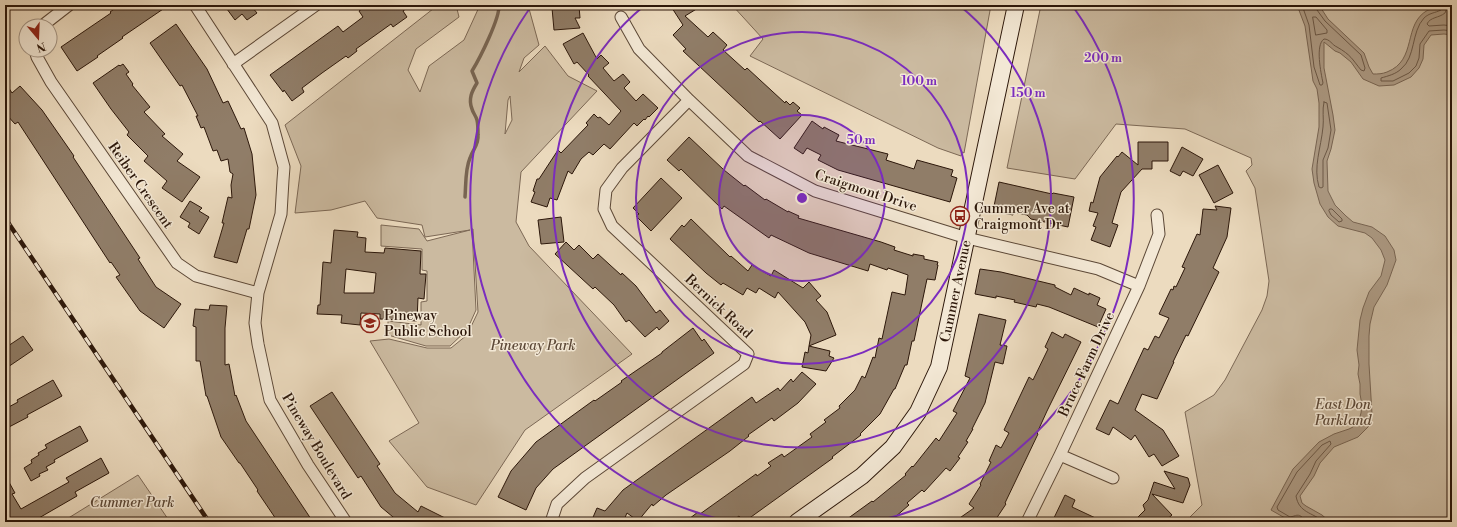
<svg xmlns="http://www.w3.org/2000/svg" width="1457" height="527" font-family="'Libre Bodoni',serif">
<rect width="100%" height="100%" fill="#ecdbbf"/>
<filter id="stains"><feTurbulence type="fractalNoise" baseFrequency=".005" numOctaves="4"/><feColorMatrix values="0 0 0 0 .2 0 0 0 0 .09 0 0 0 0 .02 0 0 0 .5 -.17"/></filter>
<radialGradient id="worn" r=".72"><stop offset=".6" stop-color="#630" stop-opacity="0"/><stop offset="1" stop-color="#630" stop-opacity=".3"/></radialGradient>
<path fill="#cbbaa0" stroke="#7c6855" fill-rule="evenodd" d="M438,5H456L459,17L416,49L408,70L420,92L429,66L464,40L480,5H528L539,45L524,58L519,72L545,46L568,76L597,91L521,172L516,222L529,246L632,354L525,430L476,505L427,487L389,441L419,423L370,341L389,339L427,348H451L467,335L478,312L473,229H472L476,310L467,330L450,346H426L388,335V321L421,325V302L427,301V271L422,270V249L381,246V225L419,229L427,241L470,230L425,237L422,225L377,218L365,201L331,210L295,213L301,166L285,125ZM510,96L512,120L505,134L508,100Z
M732,5H991L964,153L962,152L961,156L938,148L750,56L763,39Z
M1041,5H1452V522H1185L1202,505L1185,412L1214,395L1225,380L1262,310L1267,296L1269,281L1255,188L1246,171L1252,165L1251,158L1185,129L1116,124L1075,179L1007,168Z
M138,475L170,522H62Z"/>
<path fill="#ab9881" stroke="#786451" d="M1297,5H1319L1328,19L1364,53L1369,67L1373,74C1378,74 1382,74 1387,72C1418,60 1402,24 1428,10C1431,9 1434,9 1437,8C1443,6 1446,5 1452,5V35L1444,34L1431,35L1424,45L1423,59L1419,68L1411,77L1394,85L1379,86L1363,79L1351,62L1340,53L1335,51L1324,42V68L1333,115L1335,130L1331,149L1327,161L1328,191L1335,205L1346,216L1353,222L1372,227L1385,236L1394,250L1396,260L1387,285L1374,307L1370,324L1369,336V364L1372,414L1369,426L1358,437L1334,447L1320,463L1314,476L1300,496L1302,503L1306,506L1322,515L1330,522H1302L1296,518L1294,521H1287L1285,518L1271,510L1293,469L1319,442L1334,434L1349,429L1353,427L1359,420L1361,413L1362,405L1360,394V384L1358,374L1359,365L1357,350L1360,320L1363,308L1369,292L1381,276L1385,260L1381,250L1372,238L1365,233L1338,226L1328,217L1320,204L1314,183L1312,169L1319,127V103L1317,89L1313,81L1311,67L1305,26Z"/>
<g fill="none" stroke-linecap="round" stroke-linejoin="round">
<path stroke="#6c5846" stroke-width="1" d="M1302,5L1309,25L1314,67L1320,85H1322L1323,83C1321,73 1315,45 1324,39C1330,39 1332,45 1337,47C1351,55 1352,59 1361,70L1364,71L1365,68L1361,55L1325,21L1317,10L1315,5
M1443,5L1441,10C1435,13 1429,13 1424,18C1411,32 1416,57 1401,69C1396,74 1388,76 1381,78V81H1393L1409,73L1416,66L1419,58L1420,44L1429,31L1444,30L1452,31
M1448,5L1445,13C1439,18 1430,17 1427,24L1429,26L1444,25L1452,26
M1313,17H1316L1327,30V33L1316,35Z
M1324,102L1327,103L1331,130L1328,148L1323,160V187L1321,188L1319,187C1313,167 1321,148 1323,127C1324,119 1322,110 1324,102Z
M1330,209H1332L1342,219V221L1339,222L1331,215L1329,211Z
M1303,522V518C1298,513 1296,516 1290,517L1278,510L1277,507L1297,472L1322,445L1330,441L1331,444L1316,461L1310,474L1296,496C1299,513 1312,512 1324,522"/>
<path stroke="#786451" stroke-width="3.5" d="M465,197C466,185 465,169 470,158C473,149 479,145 478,135C478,131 478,124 477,120C476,116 473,113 472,109C468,99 472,91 477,83L472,71C480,58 500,18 499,5"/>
</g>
<path fill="#907d68" stroke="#2c170a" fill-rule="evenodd" d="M120,5H169L122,37L123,38L97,56L98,57L77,71L61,47L111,13L110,12Z
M224,5H254L252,7L257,13L247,20L242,14L235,20Z
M367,5H411L403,11L407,17L393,27L391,24L356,49L357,51L348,58L346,56L322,73L302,88L304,92L292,101L284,90L283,92L270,75L338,26L343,32L363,17L359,11Z
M677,5H703L685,16L708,37L713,32L727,45L723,50L745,70L747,68L785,103L786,101L790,105L793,102L800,108L797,111L802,115L780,139L760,121L759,122L683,51L686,49L673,35L683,25L672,8Z
M579,6L580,18H575L580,28L554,30L552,8Z
M176,24L207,69L223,103L228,101L241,129L244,128L252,154L256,195L249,229H247L237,263L214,257L224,223H222L228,197L232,198L231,185L233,174L230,172L228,159L221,161L217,150L213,151L204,127L201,128L196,116H198L182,85L180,86L150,43Z
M583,33L597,59L601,55L609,63L603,68L614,81L623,74L630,82L624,88L636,101L643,94L658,108L649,117L648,116L645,120L644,119L637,126L634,123L610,149L604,144L593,155L589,152L581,159L572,174L568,171L557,200L550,198L547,207L531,202L535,192L533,191L537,179H539L558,150L561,153L588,125L586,123L594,114L598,118L600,117L609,125L621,111L588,76L589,75L577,62L574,64L563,44Z
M123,64L129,72L126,74L133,84L132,85L150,107L144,112L165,134L162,136L183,154L177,161L200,177L182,202L162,188L167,181L144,161L148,156L127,135L129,132L111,109L93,83L119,65L120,66Z
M5,82L12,93L20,86L42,110L74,156L73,157L140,258L138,259L156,287L181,304L164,328L140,311L116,277L120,275L111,262L110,263L18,122L15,124L5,113Z
M812,121L823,129L824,127L839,135L836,141L888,154L886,160L914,169L917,160L953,170L951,176L957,178L950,202L838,170L818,160L821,155L807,148L803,154L794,148Z
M689,137L724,170L744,186L745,185L765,200L766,199L788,212V211L799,216L798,218L881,242L895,247L894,250L913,256V254L924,256V259L938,262L937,265H938L935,280L927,279L914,341H912L907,365H905L895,389H894L880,414L860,434L861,435L832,457L833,458L744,522L739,516L731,522H685L698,512L700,514L756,474L757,476L771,466L768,463L782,454L784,457L812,437L810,434L826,422L824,420L840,408L839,406L855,390L862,376L865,378L873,357L875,358L879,338L882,339L892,292L905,295L908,275L888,268L887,270L870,264L868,271L809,253L771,235L769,238L724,206L722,209L681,169L679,171L667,160Z
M1138,142H1168V161H1152V169H1142L1121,192L1112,223L1118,225L1110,247L1091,240L1096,227L1093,226L1098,213L1089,211L1091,202L1093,203L1100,177L1117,156L1118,157L1122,152L1138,165Z
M1182,147L1203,159L1193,176L1183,171L1180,176L1170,171Z
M1218,165L1233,193L1214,203L1199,175Z
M661,178L682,198L651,231L636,216L639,214L633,208Z
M999,182L1052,194L1053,193L1074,197L1068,227L1031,219L1027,215L1013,212V215L993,211Z
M190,201L202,208L199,211L209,217L199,234L188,227L190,223L180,217Z
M1215,206L1231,208L1227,237L1213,268L1219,272L1188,336L1186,335L1173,362H1174L1157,399L1142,394L1135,410L1163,430L1179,456L1162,466L1154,454L1149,457L1135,435L1131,440L1113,427L1109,435L1096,429L1110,400L1118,404L1144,348L1148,350L1155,336L1159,338L1169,318L1159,314L1171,289L1173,290L1174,286L1176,287L1185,268L1182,267L1197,234L1200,235L1203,209L1217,210Z
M561,217L564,242L541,244L538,220Z
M691,219L730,257L731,256L748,271L752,265L771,276L774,270L803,288L809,282L821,296L816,300L827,312L836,335L809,346L811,335L805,322L778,292L775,298L759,288L756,293L747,288L743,295L723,283L721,285L706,273L670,239L682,225L684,227Z
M334,230L358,232L357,237L366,238L365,252L384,253L385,248L421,251L420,274H426L424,299L418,298L417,321L380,319V314L361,313L360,325L341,323L342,315L317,314L318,305H320L323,262L331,263ZM346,269L376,273L374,293H344Z
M566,242L574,250L579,245L593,259L598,254L621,275L622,273L636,286L656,313L660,310L669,321L659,330L657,327L645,337L629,320L626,322L614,305L595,287L593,289L555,254Z
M980,269L1001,272L1055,285V287L1071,295L1074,288L1089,295V293L1100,298L1097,305L1106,309L1098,327L1049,307L1037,304L1036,307L1014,302L1015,300L996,296V298L975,294Z
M210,305L227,306L225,328V365L229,364L235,396L236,395L246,421L313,522H278L257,491L258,490L240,463H239L221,437L207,396H206L200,361H196V327L193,326L195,309L209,310Z
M979,314L1006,320L1000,345L1007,346L1003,364L995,362L985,403L972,429H973L966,441L968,442L958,457L960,458L950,471L946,468L924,492L922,490L907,503L909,505L894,518L897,522H843L872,501L873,502L906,475L905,474L912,466L913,467L936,438L939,441L957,413L953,411L970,378L965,376Z
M693,328L702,341L704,339L714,353L553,469L536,488L526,510L498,497L511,471L536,442L594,400L595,401L622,382L621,381L662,353V352Z
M1052,332L1063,338L1065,334L1081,342L1047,411L1037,433L1038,434L1005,503L1006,504L994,522H954L974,508L969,504L981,485L980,484L991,462L989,461L996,445L1001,448L1009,433L1004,430L1029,377L1033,380L1048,349L1045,347Z
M23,336L33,350L5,369V348Z
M809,346L830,351L829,356L834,358L826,371L802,367L805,352L808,353Z
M802,372L816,384L798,403L774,421L772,418L748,435L749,436L730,451L666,495L653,506L652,504L638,521L627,513L623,522H591L597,508L605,511L623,490L752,397L756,403L778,388L780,391L791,379L793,382Z
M53,380L62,396L27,415L28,417L9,427L5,419V409L18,402L17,400Z
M332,392L380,464L377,466L395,493L418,512L421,506L453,522H399L381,507L361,476L358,478L310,406Z
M80,426L88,441L54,460L55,462L46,467L48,470L39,474L40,476L31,481L24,468L32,463L31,460L39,455L38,453L47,448L45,445Z
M101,458L109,473L75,492L77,496L32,522H7L5,518V475L15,493L12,494L21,509L69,482L66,478Z
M1164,471L1188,478L1190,485L1183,503L1152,494L1172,515L1164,522H1133L1145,510L1143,505L1148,500L1154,482L1175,489Z
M1065,495L1075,500L1072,507L1104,522H1052Z"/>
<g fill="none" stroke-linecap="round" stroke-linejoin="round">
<g stroke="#5c4837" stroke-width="13">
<path id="street" d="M195,5L272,123L284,167L283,180L281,214L258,293L255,323L258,344L270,400L308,465L346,522
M621,17L639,49L689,100L748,156L815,191L967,238L1098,269L1139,286
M42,26L69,5
M35,50L37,57L51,82L177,263L196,276L258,293
M233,64L316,5
M1060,455L1113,478
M551,522L557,504L585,478L744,364L748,354L612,226L604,209L606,190L622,168L689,100
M1027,522L1060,455L1139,286L1159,234L1157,215"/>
</g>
<g stroke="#2c170a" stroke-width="18">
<path id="secondary" d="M797,522L862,476L893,447L918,412L939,367L1016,5"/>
</g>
<use href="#street" stroke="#f3e8d5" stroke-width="11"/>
<use href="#secondary" stroke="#f3e8d5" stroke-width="16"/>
<g stroke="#2c170a" stroke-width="4.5">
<path id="rail" d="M5,218L209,522"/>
</g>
<use href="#rail" stroke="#f3e8d5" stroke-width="3" stroke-dasharray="9" stroke-linecap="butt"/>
</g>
<circle cx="802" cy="198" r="83" fill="#7b2cbf" fill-opacity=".12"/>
<g fill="none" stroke="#7b2cbf" stroke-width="2">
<circle cx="802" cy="198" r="83"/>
<circle cx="802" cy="198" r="166"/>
<path d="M960 6A249 249 0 1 1 644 6"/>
<path d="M727 521A332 332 0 0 1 532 5M1072 5A332 332 0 0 1 877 521"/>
</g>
<defs>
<g id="bus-ring" transform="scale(1)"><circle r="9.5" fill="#f3e8d5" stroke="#8f2418" stroke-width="1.5"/><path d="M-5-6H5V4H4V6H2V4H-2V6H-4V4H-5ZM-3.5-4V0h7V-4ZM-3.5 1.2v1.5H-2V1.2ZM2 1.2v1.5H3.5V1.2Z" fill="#8f2418"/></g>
<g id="school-ring" transform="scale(1)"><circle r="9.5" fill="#f3e8d5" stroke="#8f2418" stroke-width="1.5"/><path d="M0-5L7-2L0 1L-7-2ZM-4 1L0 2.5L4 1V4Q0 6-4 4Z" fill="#8f2418"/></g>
</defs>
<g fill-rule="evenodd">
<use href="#bus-ring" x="960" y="216"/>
<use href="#school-ring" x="370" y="323"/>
</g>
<g text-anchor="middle" stroke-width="3" stroke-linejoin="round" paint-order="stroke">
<g font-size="14" fill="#2c170a" stroke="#f3e8d5">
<text transform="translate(141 185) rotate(55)" y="5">Reiber Crescent</text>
<text transform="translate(866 190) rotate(18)" y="5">Craigmont Drive</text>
<text transform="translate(955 291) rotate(-78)" y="5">Cummer Avenue</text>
<text transform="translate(719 306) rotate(43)" y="5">Bernick Road</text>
<text transform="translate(1086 364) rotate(-65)" y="5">Bruce Farm Drive</text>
<text transform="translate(317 446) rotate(59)" y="5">Pineway Boulevard</text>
</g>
<g font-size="14" fill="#2c170a" stroke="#f3e8d5" text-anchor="start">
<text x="974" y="213">Cummer Ave at<tspan x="974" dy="16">Craigmont Dr</tspan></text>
<text x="384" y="320">Pineway<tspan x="384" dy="16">Public School</tspan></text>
</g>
<g font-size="14" font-style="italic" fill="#5c4837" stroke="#f3e8d5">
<text x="533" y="350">Pineway Park</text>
<text x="1343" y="409">East Don<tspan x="1343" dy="16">Parkland</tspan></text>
<text x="132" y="507">Cummer Park</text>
</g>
</g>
<circle cx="802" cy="198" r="6" fill="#7b2cbf" stroke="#f3e8d5" stroke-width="2"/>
<g font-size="12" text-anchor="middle" font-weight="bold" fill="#7b2cbf" stroke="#f3e8d5" stroke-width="3" stroke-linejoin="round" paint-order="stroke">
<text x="1103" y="62">200 m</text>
<text x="919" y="85">100 m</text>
<text x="1028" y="97">150 m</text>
<text x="861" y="144">50 m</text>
</g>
<rect width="1457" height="527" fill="none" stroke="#ecdbbf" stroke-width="20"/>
<rect x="6" y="6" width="1445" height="515" fill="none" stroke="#2c170a" stroke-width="2"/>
<rect x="10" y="10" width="1437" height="507" fill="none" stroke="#2c170a"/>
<g transform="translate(38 38) rotate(161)"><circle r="19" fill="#f3e8d5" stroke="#a39484"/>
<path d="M0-3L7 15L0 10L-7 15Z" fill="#8f2418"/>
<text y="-6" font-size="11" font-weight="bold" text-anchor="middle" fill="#2c170a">N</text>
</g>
<rect width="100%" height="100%" filter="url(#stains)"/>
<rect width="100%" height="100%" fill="url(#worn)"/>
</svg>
